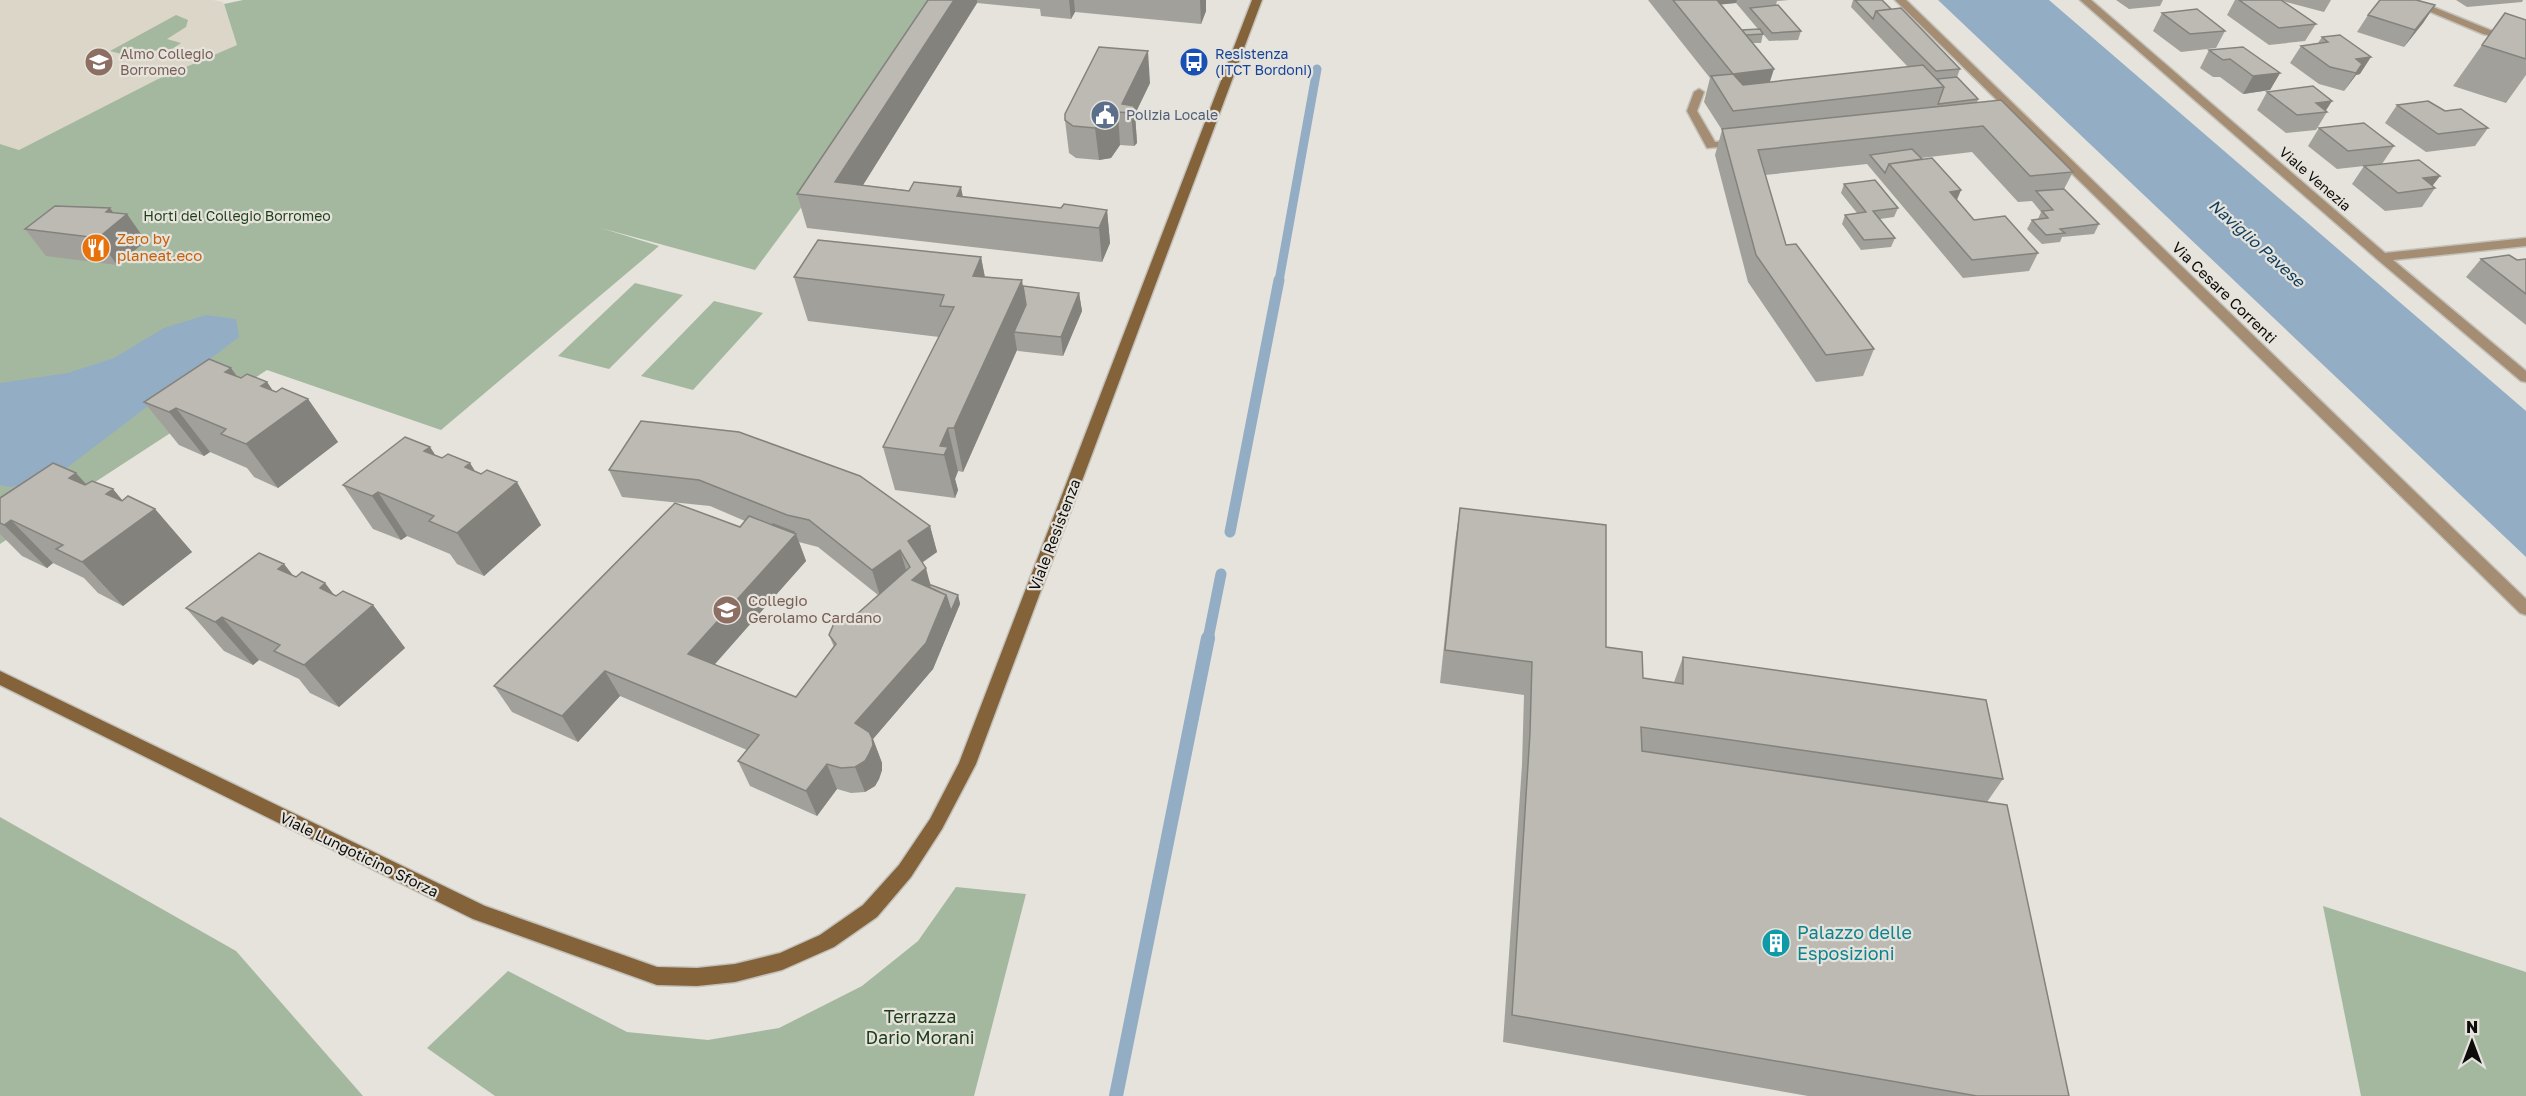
<svg xmlns="http://www.w3.org/2000/svg" width="2526" height="1096" font-family="'Golos Text',sans-serif">
<rect width="100%" height="100%" fill="#e5e3dc"/>
<path fill="#dbd6c8" d="M0,0H213L223,2L237,45L158,79L19,150L0,144Z"/>
<path fill="#a4b8a0" d="M243,0H944L803,205L755,270L601,228L659,246L441,430L267,370L0,544V144L19,150L158,79L237,45L224,4Z
M176,15L188,20L186,27L167,39L181,43L172,49H160L137,58L110,51Z
M635,283L683,295L609,369L558,356Z
M714,301L763,313L693,390L641,376Z
M0,817L236,951L363,1096H0Z
M956,887L1026,894L974,1096H495L427,1048L508,971L627,1032L708,1040L779,1028L862,986L918,941Z
M2323,906L2526,972V1096H2361Z"/>
<path fill="#92adc4" d="M1938,0H2049L2526,411V557Z
M206,315L236,319L239,337L48,482L10,487L0,485V383L68,373L114,358L164,328Z"/>
<g fill="none" stroke-linecap="round" stroke-linejoin="round">
<path stroke="#92adc4" stroke-width="9" d="M1279,281L1317,69"/>
<path stroke="#92adc4" stroke-width="11" d="M1230,532L1279,280
M1208,639L1221,574"/>
<path stroke="#92adc4" stroke-width="14" d="M1116,1096L1208,638"/>
<g stroke="#c2c1ba" stroke-width="3">
<path id="street" d="M1895,0H1906L2526,599V615L2520,613Z
M2080,0H2091L2385,253L2526,238V246L2393,260L2526,371V382L2521,381L2378,260Z
M2402,0H2416L2490,30L2526,38V44L2483,34Z
M1699,89L1704,92L1697,111L1715,142L1738,140L1744,143L1742,145L1707,148L1687,111L1694,92Z"/>
</g>
<g stroke="#c2c1ba" stroke-width="3">
<path id="secondary" d="M1252,0H1262L976,764L942,829L911,877L877,917L834,947L782,970L735,982L697,986L657,985L473,919L0,685V671L485,906L657,967L697,968L735,964L780,953L820,935L863,905L899,865L930,819L959,763Z"/>
</g>
<use href="#street" fill="#a48d72" fill-rule="evenodd"/>
<use href="#secondary" fill="#84633a" fill-rule="evenodd"/>
</g>
<path fill="#a2a09a" fill-rule="evenodd" d="M928,0H1206V11L1201,24L1075,12L1071,19L1041,16L1040,9L977,3L863,185L1061,208L1107,210L1110,243L1102,262L807,228L797,194Z
M1648,0H1789L1777,1L1776,5L1801,31L1798,40L1769,41L1763,34L1761,43H1752L1770,82L1908,67L1851,7L1853,0H1882L1891,9L1960,69L1957,77L1978,99L1977,103L2073,172L2064,189L2099,224L2094,234L2062,237L2060,242L2042,244L2027,229L2032,220L2038,219L2041,212L2032,201L2018,202L1972,152L1921,158L1961,190L1957,200L1974,220L2038,253L2029,271L1963,278L1867,164L1765,175L1786,245L1874,349L1863,376L1816,382L1748,282L1715,155L1722,130L1704,102L1710,78ZM1736,3L1758,29L1742,30L1720,4Z
M2116,0H2163L2160,6L2129,9Z
M2235,0H2331L2324,12L2282,1L2316,24L2305,41L2269,45L2227,15Z
M2456,0H2523L2522,2L2467,7Z
M2435,5L2423,23L2404,47L2357,32L2368,15Z
M2162,13L2225,31L2216,48L2181,52L2153,31Z
M2526,20V75L2506,103L2453,86L2482,45Z
M2340,35L2360,74L2356,75L2344,91L2319,84L2290,63L2301,46L2318,43L2322,37Z
M2209,50L2280,73L2270,90L2243,94L2220,77H2213L2200,68Z
M1150,83L1135,114L1137,143L1134,146L1120,145L1111,158L1099,160L1076,158L1069,153L1065,120Z
M2267,92L2326,111L2327,112L2316,130L2286,133L2257,110Z
M2397,105L2445,111L2488,128L2475,146L2426,152L2385,123Z
M2319,128L2394,146L2382,164L2337,169L2308,146Z
M2364,166L2440,176L2432,186L2435,188L2422,207L2385,211L2352,184Z
M1844,184L1898,208L1894,217L1880,219L1895,238L1891,247L1861,250L1842,224L1845,215L1857,213L1841,193Z
M113,213L146,241L117,265L46,256L25,229Z
M981,257L985,277L1023,286L1079,293L1082,311L1063,356L1018,351L1017,350L963,472L958,471L955,479L958,490L955,498L895,490L883,447L939,337L808,321L794,277Z
M2481,259L2517,260L2526,259V325L2466,277Z
M238,377L267,382L273,391L308,399L338,442L278,488L254,477L247,468L210,452L204,456L179,445L144,402Z
M641,421L930,526L937,552L922,563L931,585L958,595L960,604L933,669L873,739L882,763V770L879,779L875,786L865,792L851,793L837,789L817,816L750,786L738,761L747,750L620,696L578,742L512,712L494,686L740,527L745,521L710,506L622,497L609,470ZM799,542L818,547L878,595L857,614L829,635L834,647L796,697L714,664L806,561Z
M430,447L436,456L442,458L470,463L475,471L541,525L484,576L457,564L450,554L407,536L401,540L373,529L343,485Z
M113,489L122,501L155,509L192,552L123,606L98,593L84,578L53,563L47,568L22,556L0,534V498Z
M1460,508L1606,647L1643,678L1674,682L1683,657L2003,779L1987,802L2069,1096H1808L1503,1042L1522,765L1524,695L1440,683L1455,542Z
M284,564L293,576L325,583L334,595L373,605L405,648L339,707L310,693L299,679L259,660L253,665L224,651L186,608Z"/>
<path fill="#84827d" d="M954,0H977V3L853,201L835,182Z
M1069,0H1074L1075,12L1071,19Z
M1200,0H1206V11L1201,24Z
M1718,0H1737L1736,3L1717,5Z
M2435,5L2423,23L2404,47L2415,30Z
M1148,51L1150,83L1135,114L1137,143L1134,146L1131,113L1122,104Z
M2371,57L2360,74L2356,75L2344,91L2356,73V59Z
M1774,69L1766,94L1726,99L1733,74Z
M2280,73L2270,90L2243,94L2253,76Z
M2332,101L2325,112L2316,103Z
M1118,112L1120,145L1111,158L1099,160L1095,128Z
M2440,176L2430,189L2423,178Z
M961,187L966,213L957,196Z
M1961,190L1953,208L1950,192Z
M110,208L119,221L127,214L146,241L117,265L98,238L106,212Z
M1107,210L1110,243L1102,262L1099,228Z
M981,257L989,300L973,276Z
M1022,280L1029,324L1014,332L1017,350L963,472L954,428Z
M1079,293L1082,311L1063,356L1061,337Z
M231,368L263,412L225,372Z
M267,382L288,413L308,399L338,442L278,488L246,444L261,386Z
M176,408L210,452L204,456L169,412Z
M948,428L958,471L955,479L958,490L955,498L944,455L940,446Z
M430,447L457,490L424,451Z
M470,463L493,502L517,482L541,525L484,576L457,533L465,467Z
M76,473L115,516L69,478Z
M113,489L139,520L155,509L192,552L123,606L82,562L106,494Z
M378,492L407,536L401,540L372,496Z
M11,520L53,563L47,568L4,525Z
M930,526L937,552L915,567L908,541Z
M794,532L795,536L796,534L806,561L701,680L688,654Z
M900,550L908,576L880,596L872,570Z
M284,564L318,607L278,569Z
M926,568L933,595L912,580Z
M325,583L354,621L373,605L405,648L339,707L304,665L320,588Z
M946,595H958L960,604L933,669L873,739L882,763V770L879,779L875,786L865,792L855,767V723Z
M222,617L259,660L253,665L215,622Z
M605,671L620,696L578,742L562,716Z
M827,764L837,789L817,816L806,791Z"/>
<path fill="#bcbab3" stroke="#84827d" stroke-width="1.5" d="M928,0H954L835,182L909,191L914,182L961,187L957,196L1061,208L1064,204L1107,210L1099,228L797,194Z
M1673,0H1717L1774,69L1733,74Z
M1855,0H1882L1891,9L1876,11L1873,19Z
M2239,0H2281L2316,24L2279,28Z
M2380,0H2416L2435,5L2415,30L2368,15Z
M1778,5L1801,31L1772,33L1750,8Z
M1901,8L1960,69L1936,71L1876,11Z
M2197,9L2225,31L2190,34L2162,13Z
M2505,13L2526,20V59L2482,45Z
M1760,29L1763,34L1746,35L1742,30Z
M2340,35L2371,57L2356,59L2362,64L2356,73L2330,67L2301,46L2328,42L2322,37Z
M1099,47L1148,51L1122,104L1134,106L1135,110L1131,113L1118,112L1108,125L1095,128L1073,126L1065,120V114Z
M2243,47L2280,73L2253,76L2230,59L2223,60L2209,50Z
M1923,65L1944,87L1733,111L1711,76L1733,74L1743,85Z
M1957,77L1978,99L1938,104L1944,87L1937,79Z
M2313,86L2332,101L2316,103L2327,112L2297,115L2267,92Z
M2001,100L2073,172L2030,176L1983,126L1758,150L1786,245L1796,244L1874,349L1826,355L1756,255L1722,129Z
M2428,101L2445,111L2461,109L2488,128L2438,134L2397,105Z
M2364,123L2394,146L2348,151L2319,128Z
M1912,149L1922,159L1889,164L1885,173L1870,155Z
M1932,158L1961,190L1950,192L1974,220L2005,216L2038,253L1972,260L1889,164Z
M2419,160L2440,176L2423,178L2435,188L2398,193L2364,166Z
M1875,180L1898,208L1873,211L1895,238L1864,240L1845,215L1866,212L1844,184Z
M2064,189L2099,224L2060,229L2065,233L2046,235L2032,220L2048,218L2042,211L2053,210L2036,191Z
M55,206L110,208L106,212L127,214L98,238L25,229Z
M818,240L981,257L973,276L1022,280L954,428H948L940,446L948,447L944,455L883,447L954,307L940,306L944,295L794,277Z
M2509,255L2517,260L2526,259V294L2481,259Z
M1023,286L1079,293L1061,337L1014,332L1026,305Z
M209,359L231,368L225,372L241,378L247,374L267,382L261,386L276,392L282,388L308,399L246,444L221,434L226,429L176,408L169,412L144,402Z
M641,421L739,432L860,476L930,526L908,541L926,568L912,580L946,595L926,643L855,723L869,732L872,738L873,745L869,754L865,761L855,767L841,768L827,764L806,791L738,761L759,735L605,671L562,716L494,686L675,503L740,527L749,516L796,534L688,654L796,697L836,644L829,635L835,621L847,614H857L910,567L900,550L872,570L809,520L787,515L699,480L609,470Z
M405,437L430,447L424,451L442,458L448,454L470,463L465,467L481,474L487,470L517,482L457,533L429,521L434,516L378,492L372,496L343,485Z
M53,463L76,473L69,478L85,485L92,481L113,489L106,494L122,501L128,496L155,509L82,562L56,549L63,545L11,520L4,525L0,523V498Z
M1460,508L1606,525V647L1642,652L1643,678L1683,684V657L1986,700L2003,779L1641,727L1642,751L2007,805L2069,1096H1977L1512,1015L1530,733L1532,662L1445,650Z
M773,524L794,532L793,533L772,525Z
M259,553L284,564L278,569L296,577L302,572L325,583L320,588L336,596L343,591L373,605L304,665L274,651L280,645L222,617L215,622L186,608Z
M931,585L958,595L951,611L946,595L929,587Z"/>
<defs>
<g id="university-disc" transform="scale(1.5)"><circle r="9.5" fill="#8d6e63" stroke="#e5e3dc"/><path d="M0-5L7-2L0 1L-7-2ZM-4 1L0 2.5L4 1V4Q0 6-4 4Z" fill="#fff"/></g>
<g id="bus-disc" transform="scale(1.5)"><circle r="9.5" fill="#1a4fb4" stroke="#e5e3dc"/><path d="M-5-6H5V4H4V6H2V4H-2V6H-4V4H-5ZM-3.5-4V0h7V-4ZM-3.5 1.2v1.5H-2V1.2ZM2 1.2v1.5H3.5V1.2Z" fill="#fff"/></g>
<g id="civic-disc" transform="scale(1.5)"><circle r="9.5" fill="#5c6f8a" stroke="#e5e3dc"/><path d="M-.6-6.5H3V-4.5H.6V-3L4-1V1h2V6H-6V1h2V-1L-.6-3ZM-1.2 2.5V6h2.4V2.5Z" fill="#fff"/></g>
<g id="restaurant-disc" transform="scale(1.5)"><circle r="9.5" fill="#e8710a" stroke="#e5e3dc"/><path d="M-5-6h1v4h1v-4h1v4h1v-4h1v5L-1.5 .5V6h-2V.5L-5-1ZM5-6V6H3V1.5H1.5Q1.5-4 5-6Z" fill="#fff"/></g>
<g id="building-disc" transform="scale(1.5)"><circle r="9.5" fill="#0f9aa8" stroke="#e5e3dc"/><path d="M-4-6H4V6H1V3H-1V6H-4ZM-2.5-4.3h1.7v1.8h-1.7ZM.8-4.3h1.7v1.8H.8ZM-2.5-1h1.7V.8h-1.7ZM.8-1h1.7V.8H.8Z" fill="#fff"/></g>
</defs>
<g fill-rule="evenodd">
<use href="#university-disc" x="99" y="62"/>
<use href="#bus-disc" x="1194" y="62"/>
<use href="#civic-disc" x="1105" y="115"/>
<use href="#restaurant-disc" x="96" y="248"/>
<use href="#university-disc" x="727" y="610"/>
<use href="#building-disc" x="1776" y="943"/>
</g>
<g text-anchor="middle" stroke-width="4.5" stroke-linejoin="round" paint-order="stroke">
<g font-size="14" fill="#785e54" stroke="#e5e3dc" text-anchor="start">
<text x="120" y="59">Almo Collegio<tspan x="120" dy="16">Borromeo</tspan></text>
</g>
<g font-size="14" fill="#164399" stroke="#e5e3dc" text-anchor="start">
<text x="1215" y="59">Resistenza<tspan x="1215" dy="16">(ITCT Bordoni)</tspan></text>
</g>
<g font-size="14" fill="#4e5e75" stroke="#e5e3dc" text-anchor="start">
<text x="1126" y="120">Polizia Locale</text>
</g>
<g font-size="14" fill="#0d0c0a" stroke="#e5e3dc">
<text transform="translate(2315 179) rotate(41)" y="5">Viale Venezia</text>
</g>
<g font-size="14" fill="#1d3f18" stroke="#e5e3dc">
<text x="237" y="221">Horti del Collegio Borromeo</text>
</g>
<g font-size="15" fill="#c56008" stroke="#e5e3dc" text-anchor="start">
<text x="117" y="244">Zero by<tspan x="117" dy="17">planeat.eco</tspan></text>
</g>
<g font-size="15" fill="#0d0c0a" stroke="#e5e3dc">
<text transform="translate(2224 293) rotate(44)" y="5">Via Cesare Correnti</text>
<text transform="translate(1055 535) rotate(-69)" y="5">Viale Resistenza</text>
<text transform="translate(359 855) rotate(26)" y="5">Viale Lungoticino Sforza</text>
</g>
<g font-size="15" fill="#785e54" stroke="#e5e3dc" text-anchor="start">
<text x="748" y="606">Collegio<tspan x="748" dy="17">Gerolamo Cardano</tspan></text>
</g>
<g font-size="16" font-style="italic" fill="#0e3c5d" stroke="#e5e3dc">
<text transform="translate(2257 243) rotate(42)" y="6">Naviglio Pavese</text>
</g>
<g font-size="18" fill="#0d838f" stroke="#e5e3dc" text-anchor="start">
<text x="1797" y="939">Palazzo delle<tspan x="1797" dy="21">Esposizioni</tspan></text>
</g>
<g font-size="18" fill="#1d3f18" stroke="#e5e3dc">
<text x="920" y="1023">Terrazza<tspan x="920" dy="21">Dario Morani</tspan></text>
</g>
</g>
<g transform="translate(2472 1042)" stroke="#e5e3dc" stroke-width="4.5" paint-order="stroke">
<path d="M0-4.5L10 22L0 15L-10 22Z" fill="#0d0c0a"/>
<text y="-9" font-size="16" font-weight="bold" text-anchor="middle" fill="#0d0c0a">N</text>
</g>
</svg>
